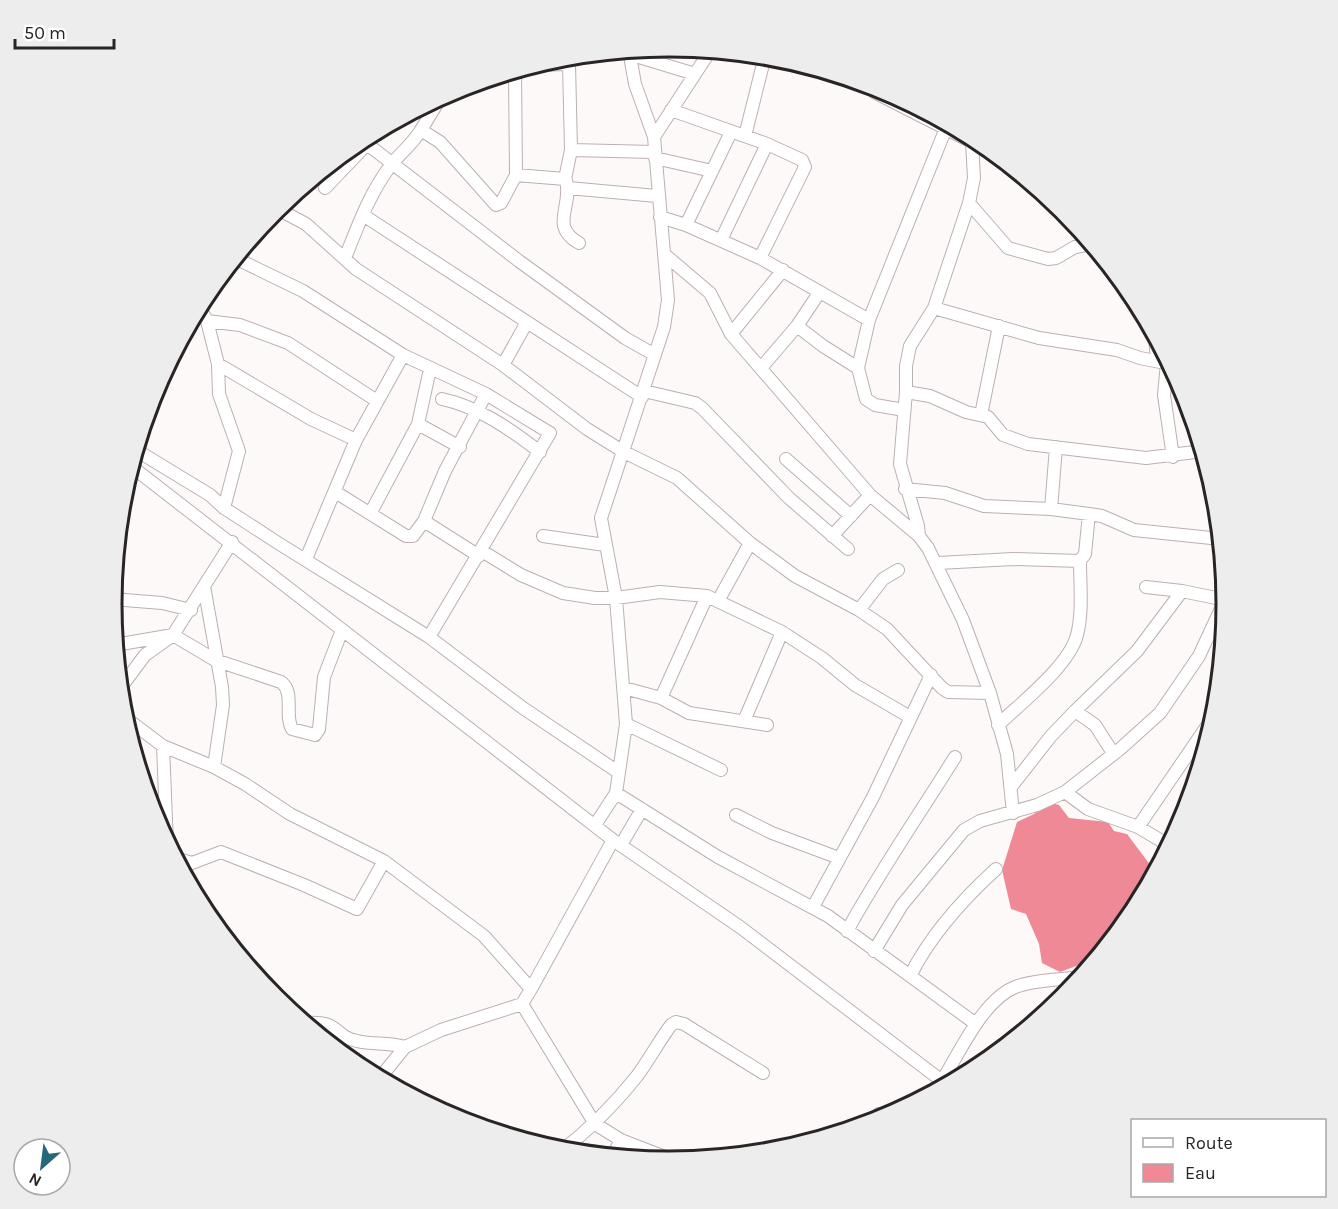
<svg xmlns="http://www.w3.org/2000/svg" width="1338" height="1209" font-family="Karla,sans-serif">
<rect width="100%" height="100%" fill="#fef9f9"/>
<path fill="#ef8996" d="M1048,802L1059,805L1069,818L1108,822L1114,831L1127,834L1151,866H1159L1133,915L1092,964L1084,963L1060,972L1042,963L1039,944L1026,914L1011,909L1002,870L1017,822L1034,814Z"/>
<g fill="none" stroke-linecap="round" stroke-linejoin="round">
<g stroke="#bbb0b1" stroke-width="14">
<path id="street" d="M629,54L695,74
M515,71L516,175
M862,83L876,93L972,142L974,178L969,203L934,308L910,346L906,366V392L900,464L918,526L919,536
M421,130L441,97
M745,136L765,56
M654,137L710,51
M571,150L654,152
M655,158L712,171
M566,180C573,207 549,226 579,243
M325,188L367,144L519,261L625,338L655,355
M568,188L657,196
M969,203L1008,248L1048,259L1056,258L1075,247L1091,244
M276,208L306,224L356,269L503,365L587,429L624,452L677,478L750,543L795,576L859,610L887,629L942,688L948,692L990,693L1007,754L1013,813
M363,215L642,397
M660,217L686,225L760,258L805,167L802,160L767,144L671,110
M686,225L731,132
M721,240L767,144
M664,254L710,293L731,334L870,495L919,536L928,548L963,620L990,693
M235,258L303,291L403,355L486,394L550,433L429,637
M345,258C358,226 369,194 391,165C401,152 411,146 421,130L440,142L496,205L501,203L516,175L565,179L571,150L569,64L533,65
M760,258L869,320
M199,306L207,321L218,364L219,394L239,451L224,508
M934,308L1039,338L1117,350L1140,358L1170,364
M207,321L240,325L288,343L377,401
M797,326L823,346L858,368
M731,334L783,270
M1155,336L1157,361
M1167,363L1164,395L1173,457
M218,364L311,419L356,440
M503,365L527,322
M761,368L797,326L819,293
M644,391L695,403L702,408L789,498L848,549
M906,392L930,396L966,412L988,417L1003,435L1028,444L1146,458L1203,451
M442,399C479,407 510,429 540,452
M904,410L875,405L866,399L858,368L869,320L946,128
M981,415L999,326
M418,424L460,447
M136,450L210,495L224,508L278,543L429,637L523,708L618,772
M786,459L851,516
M131,466L613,840L740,927L942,1081L952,1083
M905,489L945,493L984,506L1051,509L1089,514L1102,516L1134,530L1221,539
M337,493L406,536H413L424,521L445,471L486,394
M1051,509L1056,447
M371,512L418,424L430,369
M424,521L479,556
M543,536L605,545
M832,536L870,495
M482,551L521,575L563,593L595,598H616L660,592L707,596L782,632L822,658L855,685L910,717
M306,559L356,440L403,355
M938,563L1013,559L1080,561L1085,554L1089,514
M1146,587L1182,591L1226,600
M112,599L162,603L191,610
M718,601L750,543
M859,610L883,579L898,570
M115,645L173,635L215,660L281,682C295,692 284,715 292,729L315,735L319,729L324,677L342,630
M624,688L661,698L689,713L767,725
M119,690L145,655L173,635L204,586
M661,698L707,596
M1075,711L1137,651L1182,591
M123,716L163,746L214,767L245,784L290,814L384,861L484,936L531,989L522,1004L595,1124L621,1140L678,1162
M744,721L782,632
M626,724L721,770
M998,725C1021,703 1069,666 1077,635C1083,613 1080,584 1080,561
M163,746L167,844
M214,767L223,705L222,687L204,586L232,542
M1011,787L1051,736L1075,711L1095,725L1113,753
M1065,792L1088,809L1138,827L1170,846
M616,793L718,857L828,916L976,1024
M736,815L772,833L839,858
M595,825L616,793L626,724L616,598L601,518L664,327L668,300L654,137L635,84L629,50
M1138,827L1216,713
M621,845L642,809
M175,858L192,863L221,852L304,885L357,909L384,861
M813,907L873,797L931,675
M847,931C880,871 919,815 955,757
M874,951L902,905L964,830L980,821L1037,805L1065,792L1120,749L1160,713L1199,656L1226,598
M910,976C931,934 962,900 996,869
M531,989L613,840
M304,1023C342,1020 332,1036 357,1041C373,1045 388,1042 405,1047L441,1030L522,1004
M379,1079L405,1047
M942,1086V1081C960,1052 984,997 1018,986C1037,979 1062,980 1082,977
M878,1122L879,1114
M560,1152C589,1130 614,1105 637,1076C649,1060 659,1041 671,1025L676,1022L684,1024L763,1073
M612,1157L621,1140"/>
</g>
<use href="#street" stroke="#fff" stroke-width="12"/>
</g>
<path d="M0 0H1338V1209H0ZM122 604a547 547 0 1 1 1094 0a547 547 0 1 1-1094 0Z" fill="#eeedee" fill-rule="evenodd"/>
<path fill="none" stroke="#292425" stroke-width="3" d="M122 604a547 547 0 1 1 1094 0a547 547 0 1 1-1094 0Z"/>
<rect x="1131" y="1119" width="195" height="78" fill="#ffffff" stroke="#a9a7a8" stroke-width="1.5"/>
<rect x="1143" y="1138" width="30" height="9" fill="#ffffff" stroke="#a9a7a8" stroke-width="1.5"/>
<text x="1185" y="1149" font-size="18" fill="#292425">Route</text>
<rect x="1143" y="1164" width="30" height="18" fill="#ef8996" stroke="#a9a7a8" stroke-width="1.5"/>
<text x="1185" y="1179" font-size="18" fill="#292425">Eau</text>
<g transform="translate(42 1167) rotate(208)"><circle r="28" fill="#ffffff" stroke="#a9a7a8" stroke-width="1.5"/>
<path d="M0-4.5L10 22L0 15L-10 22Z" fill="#27677c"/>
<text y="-9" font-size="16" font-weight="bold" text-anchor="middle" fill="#292425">N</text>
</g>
<path d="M15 39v9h99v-9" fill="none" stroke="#292425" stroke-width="3"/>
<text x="24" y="39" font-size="18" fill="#292425" stroke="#ffffff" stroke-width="4.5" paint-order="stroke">50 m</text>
</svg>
